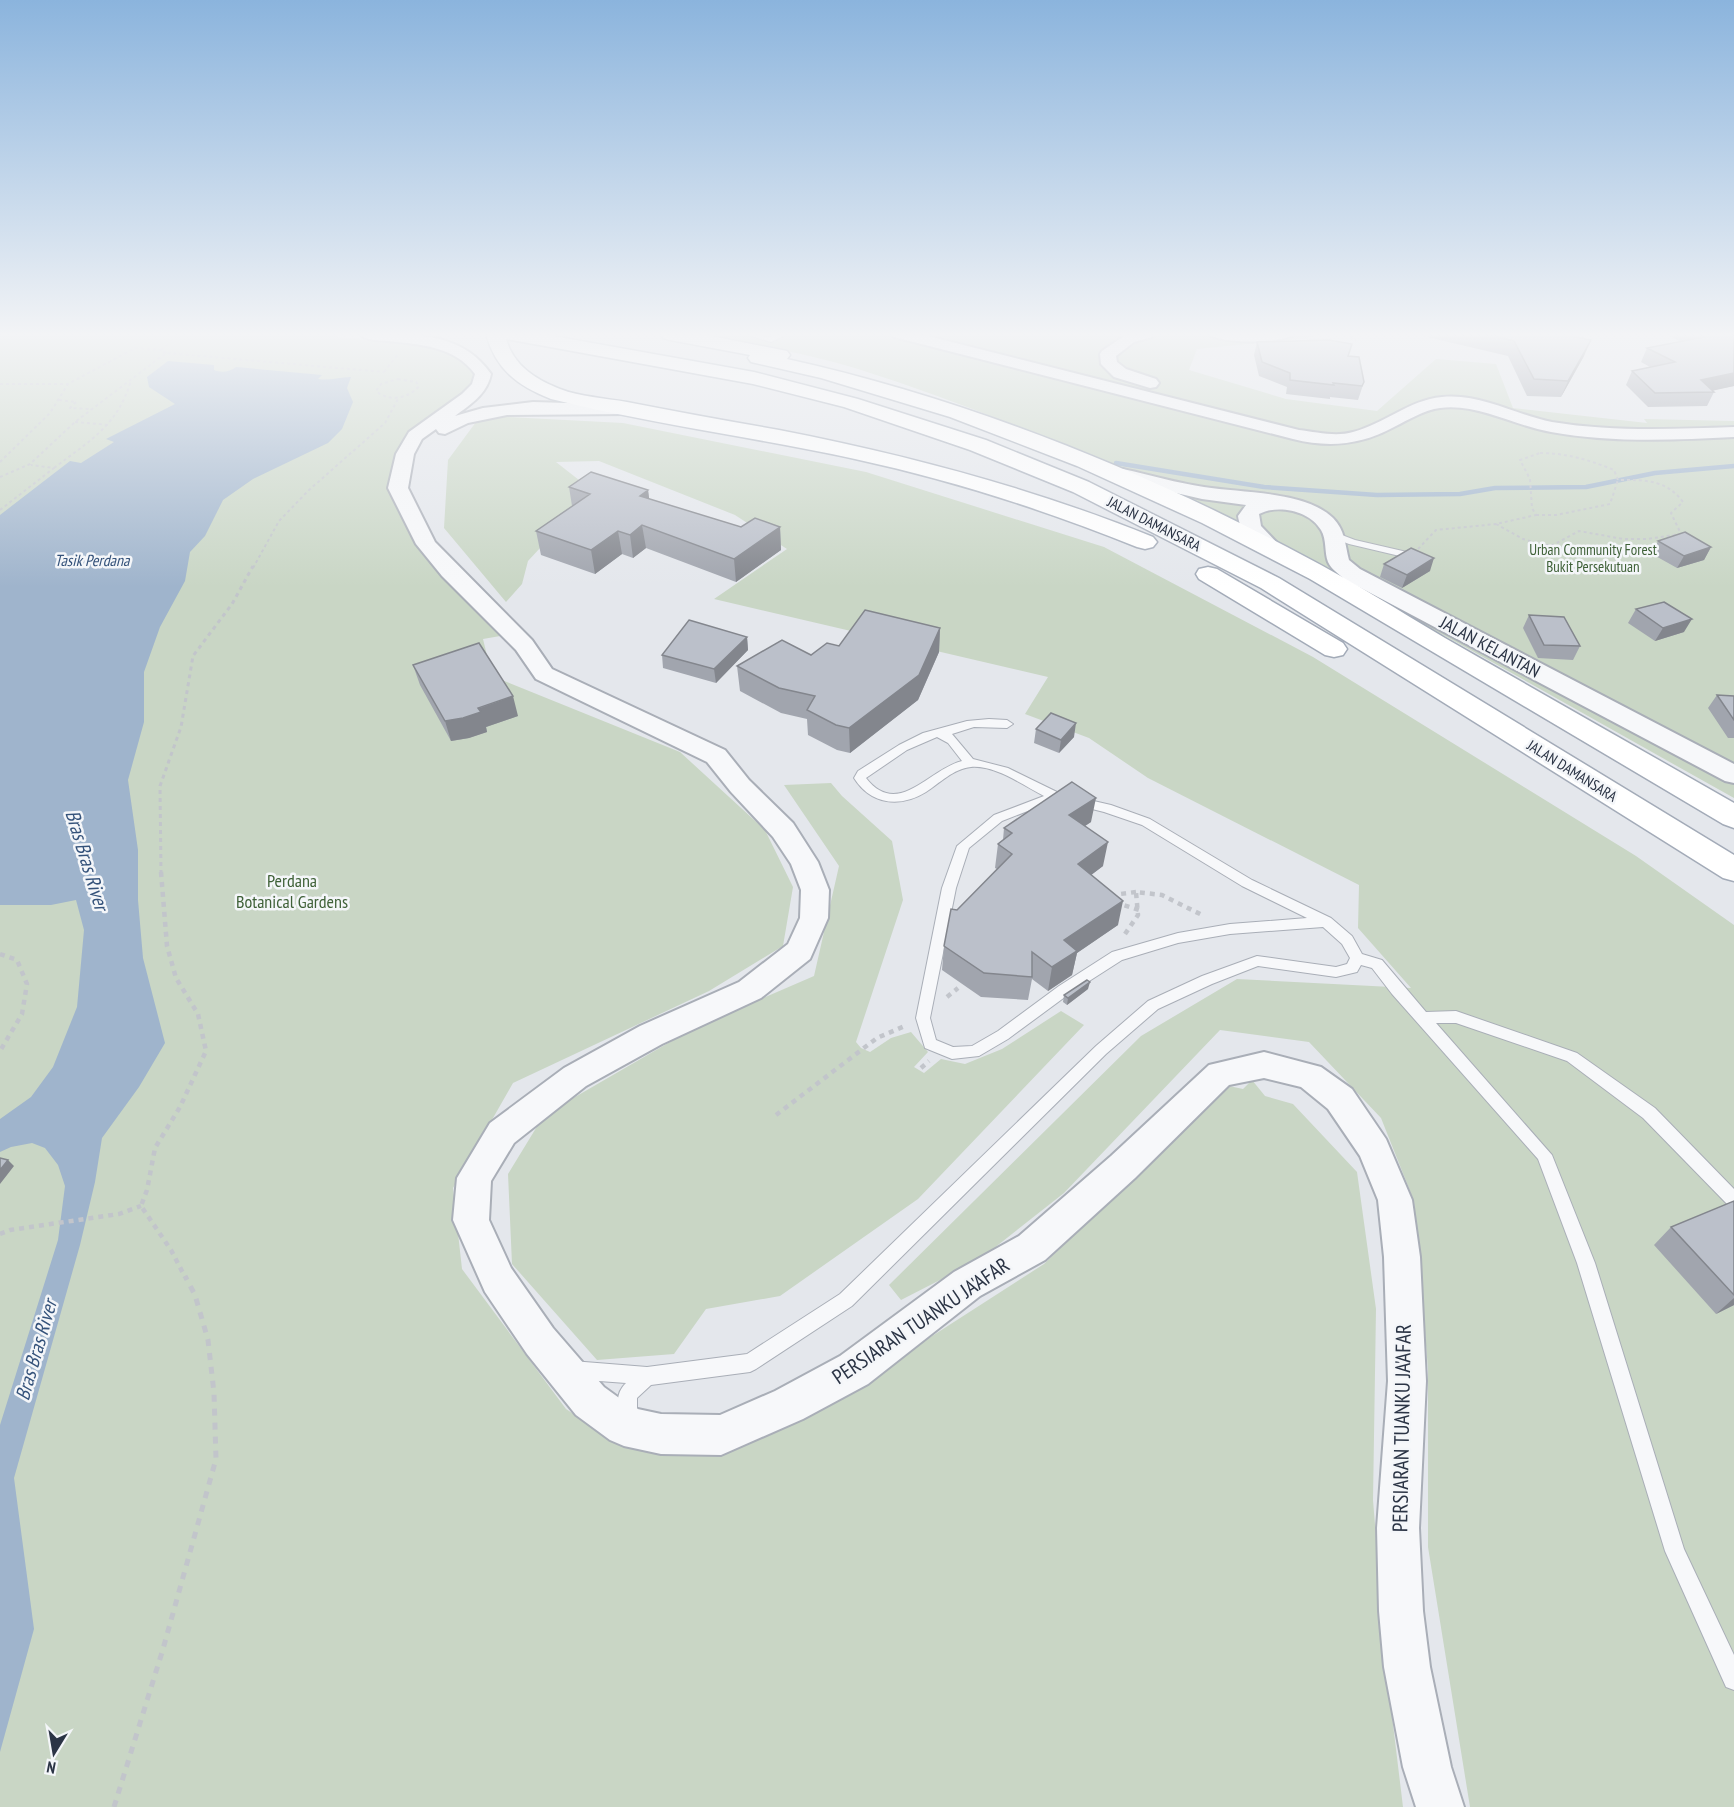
<svg xmlns="http://www.w3.org/2000/svg" width="1734" height="1807" font-family="'PT Sans Narrow',sans-serif">
<rect width="100%" height="100%" fill="#e4e7ec"/>
<path fill="#c9d6c5" d="M0,334H316L447,350L473,366L474,380L468,393L397,455L389,492L420,551L506,635L483,639L492,676L680,752L765,830L793,887L783,946L709,991L513,1083L453,1188L462,1269L566,1409L618,1443L811,1414L1044,1264L1229,1086L1243,1089L1252,1080L1265,1096L1293,1104L1357,1172L1376,1309L1373,1500L1388,1683L1403,1807H0Z
M709,334H1314L1308,338L1197,349L1189,370L1286,399L1377,411L1436,359L1496,364L1513,408L1647,423L1644,419L1734,421V798C1450,640 1169,468 858,369C810,354 758,346 709,334Z
M491,416L623,423L866,472L1104,547L1313,657L1636,856L1734,925V1807H1470L1428,1547V1369L1414,1201L1381,1118L1309,1042L1220,1030L1064,1193L979,1260L901,1300L889,1285L1141,1036L1237,979L1411,988L1358,928L1359,885L1148,778L1089,738L1025,714L1048,677L714,599L787,549L735,515L599,461L556,462L593,491L528,561L522,584L506,602L444,528L448,460L476,422Z
M831,783L842,796L892,841L903,900L856,1042L861,1048L870,1052L891,1038L911,1032L928,1052L914,1067L924,1073L941,1059L965,1064L1002,1049L1061,1011L1084,1025L918,1199L780,1296L706,1309L674,1354L597,1360L512,1264L508,1174L544,1115L694,1028L814,976L839,866L784,785Z"/>
<path fill="#9fb4cc" d="M168,361L214,365V370C221,373 230,372 236,367L322,375L318,379C330,381 339,377 351,377L347,388L353,402L342,429L328,443L253,479L223,500L205,536L190,552L185,581L160,627L144,672V722L128,780L138,850V900L143,958L165,1043L139,1087L102,1138L95,1182L80,1245L14,1478L34,1629L0,1752V1425L58,1240L65,1186L58,1165L45,1148L32,1143L11,1147L0,1152V1119L31,1097L53,1067L77,1007L84,930L76,900L51,905H0V515L70,461L81,463L114,442L106,439L175,404L149,387L147,377Z"/>
<g fill="none" stroke-linecap="round" stroke-linejoin="round">
<path stroke="#9fb4cc" stroke-width="4.5" d="M1116,463L1264,487L1377,495L1460,494L1495,488L1586,487L1655,473L1734,466"/>
<g stroke="#a9aeb7" stroke-width="2">
<path id="lane" d="M744,334L770,337L777,334H788L771,342Z
M1334,532L1355,540L1407,552L1409,554L1404,557L1349,544L1331,537V533Z
M989,719L1007,720L1013,724L1007,728L974,727L952,734L973,759L1008,768L1059,793L1111,805L1150,819L1252,880L1331,918L1352,936L1362,954L1382,960L1426,1012L1456,1011L1577,1053L1655,1108L1734,1189V1207L1728,1205L1643,1118L1567,1061L1456,1023H1436L1552,1155L1595,1263L1684,1549L1734,1655V1690L1726,1687L1665,1551L1577,1263L1538,1159L1392,994L1372,968L1361,965L1357,972L1336,977L1258,966L1212,984L1158,1009L1106,1054L852,1306L756,1369L750,1372L651,1385L637,1398V1408L643,1418L641,1425L634,1427C617,1420 612,1396 626,1383L572,1379L566,1376L563,1370L566,1364L572,1361L647,1367L747,1354L840,1294L1096,1046L1148,1001L1202,976L1257,956L1336,967L1347,964L1350,958L1342,944L1323,927L1230,934L1178,943L1122,960L1069,994L1008,1039L979,1056L952,1059L925,1048L916,1018L942,888L957,846L994,815L1044,796C1023,785 995,765 971,767C953,769 940,783 926,792C900,808 871,805 854,778L858,771L899,745L923,733L967,721ZM937,737L948,743L962,761C929,769 898,819 866,778L907,750ZM1056,800L1104,812L1142,825L1242,886L1307,918L1230,924L1178,933L1112,952L1059,986L998,1031L972,1046L953,1047L936,1040L930,1018L956,888L969,848L1002,821Z"/>
</g>
<g stroke="#a9aeb7" stroke-width="4">
<path id="street" d="M360,334C409,334 461,330 491,374C487,394 471,404 455,416L483,408L533,402L634,405L637,409L634,413L628,414L507,415L468,423L445,434L439,433L436,429L422,439L414,454L408,488L435,542L532,640L552,669L725,750L749,780L793,823L818,862L829,890L828,918L810,959L761,998L662,1044L586,1086L514,1143L491,1181L489,1220L511,1268L553,1328L604,1387L633,1408L661,1414L720,1415L775,1391L840,1356L954,1272L1019,1236L1111,1156L1209,1065L1264,1052L1321,1067L1352,1089L1386,1139L1412,1200L1420,1257L1426,1381L1419,1528L1423,1611L1430,1667L1451,1767L1464,1807H1416L1403,1767L1384,1667L1379,1611L1377,1528L1388,1381L1384,1257L1378,1200L1360,1156L1328,1109L1301,1087L1264,1078L1229,1085L1135,1178L1045,1260L980,1296L868,1384L803,1419L721,1455L661,1454L624,1446L610,1440L576,1415L527,1354L485,1292L453,1220L457,1178L490,1123L564,1068L640,1026L739,982L788,944L800,918L801,890L791,864L773,837L731,792L707,762L536,679L516,650L442,576L416,544L388,488L396,454L409,432L462,394L472,384L475,374C455,346 418,344 387,341C378,340 366,341 360,334Z
M892,334H920L1299,430C1316,432 1336,437 1353,432C1384,424 1409,400 1442,397C1480,393 1516,415 1552,422C1612,432 1674,429 1734,427V437C1673,440 1611,443 1551,432C1515,426 1477,403 1440,408C1424,410 1408,420 1394,427C1361,445 1329,448 1293,439L894,337Z
M1127,334H1154L1152,337L1134,342L1116,356L1117,362L1126,369L1156,379L1159,383L1156,387L1150,388L1114,377L1101,364L1100,354L1102,351Z
M1209,334H1294C1284,344 1219,344 1209,334Z
M1123,469C1150,475 1177,483 1204,487C1242,493 1305,491 1333,518C1345,530 1345,545 1349,560L1360,569L1734,764V783L1725,781L1344,579C1339,574 1331,569 1328,562C1324,552 1327,540 1321,530C1310,511 1278,504 1259,514L1261,526L1284,550L1281,554C1262,559 1240,534 1238,516L1246,505L1202,499L1116,479L1113,475L1116,471Z"/>
</g>
<g stroke="#a3abb8" stroke-width="3">
<path id="primary" d="M486,334H542L754,372L858,399L986,440L1089,482L1279,578L1734,855V881L1723,878L1261,588L1073,492L970,450L844,407L753,384L506,339C514,366 535,379 560,389C580,397 605,398 627,402C677,412 728,421 779,430C907,455 1032,488 1153,537L1157,542L1153,547L1145,549L1137,547C1045,510 952,480 855,459C754,437 651,424 551,399C518,386 496,370 486,334Z
M661,334H701L787,351L790,355L787,359C967,399 1141,469 1304,556C1352,581 1398,610 1445,638C1541,693 1638,748 1734,803V828L1723,824L1310,579L1202,523L1077,466L950,417L821,378L751,362L748,358L750,355L670,340L663,338Z
M1208,567L1217,569L1343,643L1347,649L1343,655L1334,657L1325,655L1199,579L1196,574L1199,569Z"/>
</g>
<path stroke="#c2c5cb" stroke-width="2" stroke-dasharray="3 3" stroke-linecap="butt" d="M1345,334L1356,341
M166,353L161,350L180,334
M384,372L398,354
M398,379L416,382L419,386C408,399 389,402 376,391L381,384Z
M0,384H68
M59,400L76,402
M76,402L70,408L90,409
M75,422L109,425
M1540,453C1566,453 1590,460 1614,470L1618,480C1644,480 1666,479 1683,502L1671,513L1681,534L1647,539H1623L1579,531L1553,545H1544L1523,539L1496,524L1536,515L1532,508L1530,479L1520,460Z
M0,462L50,413L68,384L135,348L161,350
M54,468C89,441 118,426 131,380
M0,477L30,464L75,422L166,353L384,372
M0,510L54,468L31,465
M1536,515H1556L1610,504L1618,480
M1418,549L1436,530L1496,524
M253,568L279,521L309,490L385,423L399,397"/>
<path stroke="#c2c5cb" stroke-width="3" stroke-dasharray="4 4" stroke-linecap="butt" d="M161,874L160,786L181,727L193,656L232,604L253,566"/>
<path stroke="#c2c5cb" stroke-width="4.5" stroke-dasharray="5 5" stroke-linecap="butt" d="M161,872L167,946L176,978L198,1014L206,1051L180,1107L155,1148L147,1190L141,1206L171,1250L185,1277
M1136,892L1120,894L1119,899L1123,905L1139,910
M1125,934L1138,915L1136,892L1162,895L1204,916
M0,954L17,960L27,984L22,1014L0,1051
M947,997L958,988
M921,1068L929,1061
M776,1115L877,1038L907,1025
M0,1234L10,1230L119,1214L141,1206"/>
<path stroke="#c2c5cb" stroke-width="5" stroke-dasharray="7 7" stroke-linecap="butt" d="M114,1807L163,1649L216,1459L214,1393L208,1340L195,1295L185,1276"/>
<use href="#lane" fill="#f7f8fa" fill-rule="evenodd"/>
<use href="#street" fill="#f7f8fa" fill-rule="evenodd"/>
<use href="#primary" fill="#fff" fill-rule="evenodd"/>
</g>
<path fill="#a1a5ae" d="M1428,334H1573L1572,336L1584,356L1561,397L1527,396L1508,356L1427,337Z
M1669,334H1734V386L1713,390L1714,392L1707,406L1648,407L1626,385L1632,371L1650,367L1641,362L1647,348L1681,342L1669,335Z
M1257,342L1349,356L1364,382L1358,400L1330,397V399L1286,394L1287,387L1259,376L1254,355Z
M569,487L648,490L649,499L741,527H780L781,550L736,582L646,548L633,558L622,554L595,574L541,555L536,531L572,506Z
M1658,541L1711,547L1704,560L1677,568L1652,554Z
M1384,564L1430,571L1402,588L1380,577Z
M1636,609L1684,632L1655,641L1628,623Z
M1529,615L1580,646L1573,660L1538,658L1523,628Z
M940,628L939,652L918,700L850,753L837,750L808,735L807,719L781,713L740,691L737,666L811,655L839,646Z
M747,637L748,650L716,683L663,668L662,655Z
M413,665L518,716L486,727L487,732L469,738L451,741L420,685Z
M1717,695L1734,696V738H1728L1708,708Z
M1036,729L1074,737L1059,753L1034,743Z
M1091,822L1085,826L1103,866L1091,875L1118,925L1077,953L1072,975L1048,991L1032,979L1028,1000L981,997L942,970L944,946L997,869L995,868L998,844L1003,840L1004,828Z
M1088,989L1067,1005L1063,1002L1064,995Z
M1734,1201V1305L1716,1314L1654,1245L1671,1227Z"/>
<path fill="#83868d" d="M1591,340L1584,356L1561,397L1568,381Z
M1734,373V386L1707,392L1701,380Z
M648,490L651,513L640,496Z
M642,525L646,548L633,558L630,535Z
M780,527L781,550L736,582L734,559Z
M618,531L622,554L595,574L591,550Z
M1711,547L1704,560L1677,568L1684,556Z
M1434,558L1430,571L1402,588L1407,575Z
M1692,619L1684,632L1655,641L1663,628Z
M940,628L939,652L918,700L850,753L849,728Z
M747,637L748,650L716,683L714,669Z
M513,696L518,716L486,727L487,732L469,738L451,741L445,721Z
M1076,723L1074,737L1059,753L1061,740Z
M1096,798L1091,822L1065,839L1069,815Z
M1108,842L1103,866L1074,888L1078,864Z
M1123,901L1118,925L1077,953L1072,975L1048,991L1052,967L1064,940Z
M1090,982L1088,989L1067,1005L1068,998Z
M8,1160L14,1166L0,1184V1170Z
M1734,1298V1305L1716,1314Z"/>
<path fill="#bbc0ca" stroke="#83868d" stroke-width="1.5" d="M1487,334H1572L1571,336L1591,340L1568,381L1534,379L1514,341Z
M1698,334H1734V373L1701,380L1714,392L1655,393L1632,371L1675,362L1647,348L1704,337Z
M1329,340L1352,344L1348,356L1359,357L1364,382L1362,386L1333,383L1334,385L1290,380V373L1262,362L1257,342Z
M591,472L648,490L640,496L741,527L755,518L780,527L734,559L642,525L630,535L618,531L591,550L536,531L590,494L569,487Z
M1685,532L1711,547L1684,556L1658,541Z
M1411,548L1434,558L1407,575L1384,564Z
M1664,602L1692,619L1663,628L1636,609Z
M865,610L940,628L919,675L849,728L836,725L807,710L815,696L779,688L737,666L782,640L811,655L827,643L839,646Z
M1529,615L1564,617L1580,646L1544,645Z
M689,620L747,637L714,669L662,655Z
M479,643L513,696L478,708L481,712L463,718L445,721L413,665Z
M1717,695L1734,696V720Z
M1051,713L1076,723L1061,740L1036,729Z
M1072,782L1096,798L1069,815L1108,842L1078,864L1123,901L1064,940L1077,951L1052,967L1032,952V977L984,973L944,946L951,909L957,910L1012,854L998,844L1012,833L1004,828Z
M1087,980L1090,982L1068,998L1064,995Z
M0,1158L8,1160L0,1170Z
M1734,1201V1295L1671,1227Z"/>
<linearGradient id="sky" x2="0" y2="1"><stop stop-color="#8bb4dd"/><stop offset="0.57" stop-color="#f3f4f6"/><stop offset="1" stop-color="#f3f4f6" stop-opacity="0"/></linearGradient>
<rect width="1734" height="587" fill="url(#sky)"/>
<g text-anchor="middle" stroke-width="5" stroke-linejoin="round" paint-order="stroke">
<g font-size="15" fill="#2b3445" stroke="#f4f6f9">
<text transform="translate(1154 524) rotate(27)" y="5">JALAN DAMANSARA</text>
<text transform="translate(1572 771) rotate(32)" y="5">JALAN DAMANSARA</text>
</g>
<g font-size="15" fill="#3f6138" stroke="#f4f6f9">
<text x="1593" y="555">Urban Community Forest<tspan x="1593" dy="17">Bukit Persekutuan</tspan></text>
</g>
<g font-size="16" font-style="italic" fill="#34527a" stroke="#f4f6f9">
<text x="92" y="566">Tasik Perdana</text>
</g>
<g font-size="18" fill="#2b3445" stroke="#f4f6f9">
<text transform="translate(1490 647) rotate(28)" y="6">JALAN KELANTAN</text>
</g>
<g font-size="18" fill="#3f6138" stroke="#f4f6f9">
<text x="292" y="887">Perdana<tspan x="292" dy="21">Botanical Gardens</tspan></text>
</g>
<g font-size="20" font-style="italic" fill="#34527a" stroke="#f4f6f9">
<text transform="translate(87 860) rotate(73)" y="7">Bras Bras River</text>
<text transform="translate(36 1350) rotate(-74)" y="7">Bras Bras River</text>
</g>
<g font-size="21" fill="#2b3445" stroke="#f4f6f9">
<text transform="translate(921 1321) rotate(-34)" y="7">PERSIARAN TUANKU JA'AFAR</text>
<text transform="translate(1402 1428) rotate(-89)" y="7">PERSIARAN TUANKU JA'AFAR</text>
</g>
</g>
<g transform="translate(54 1753) rotate(191)" stroke="#f4f6f9" stroke-width="4.5" paint-order="stroke">
<path d="M0-4.5L10 22L0 15L-10 22Z" fill="#2b3445"/>
<text y="-9" font-size="16" font-weight="bold" text-anchor="middle" fill="#2b3445">N</text>
</g>
</svg>
